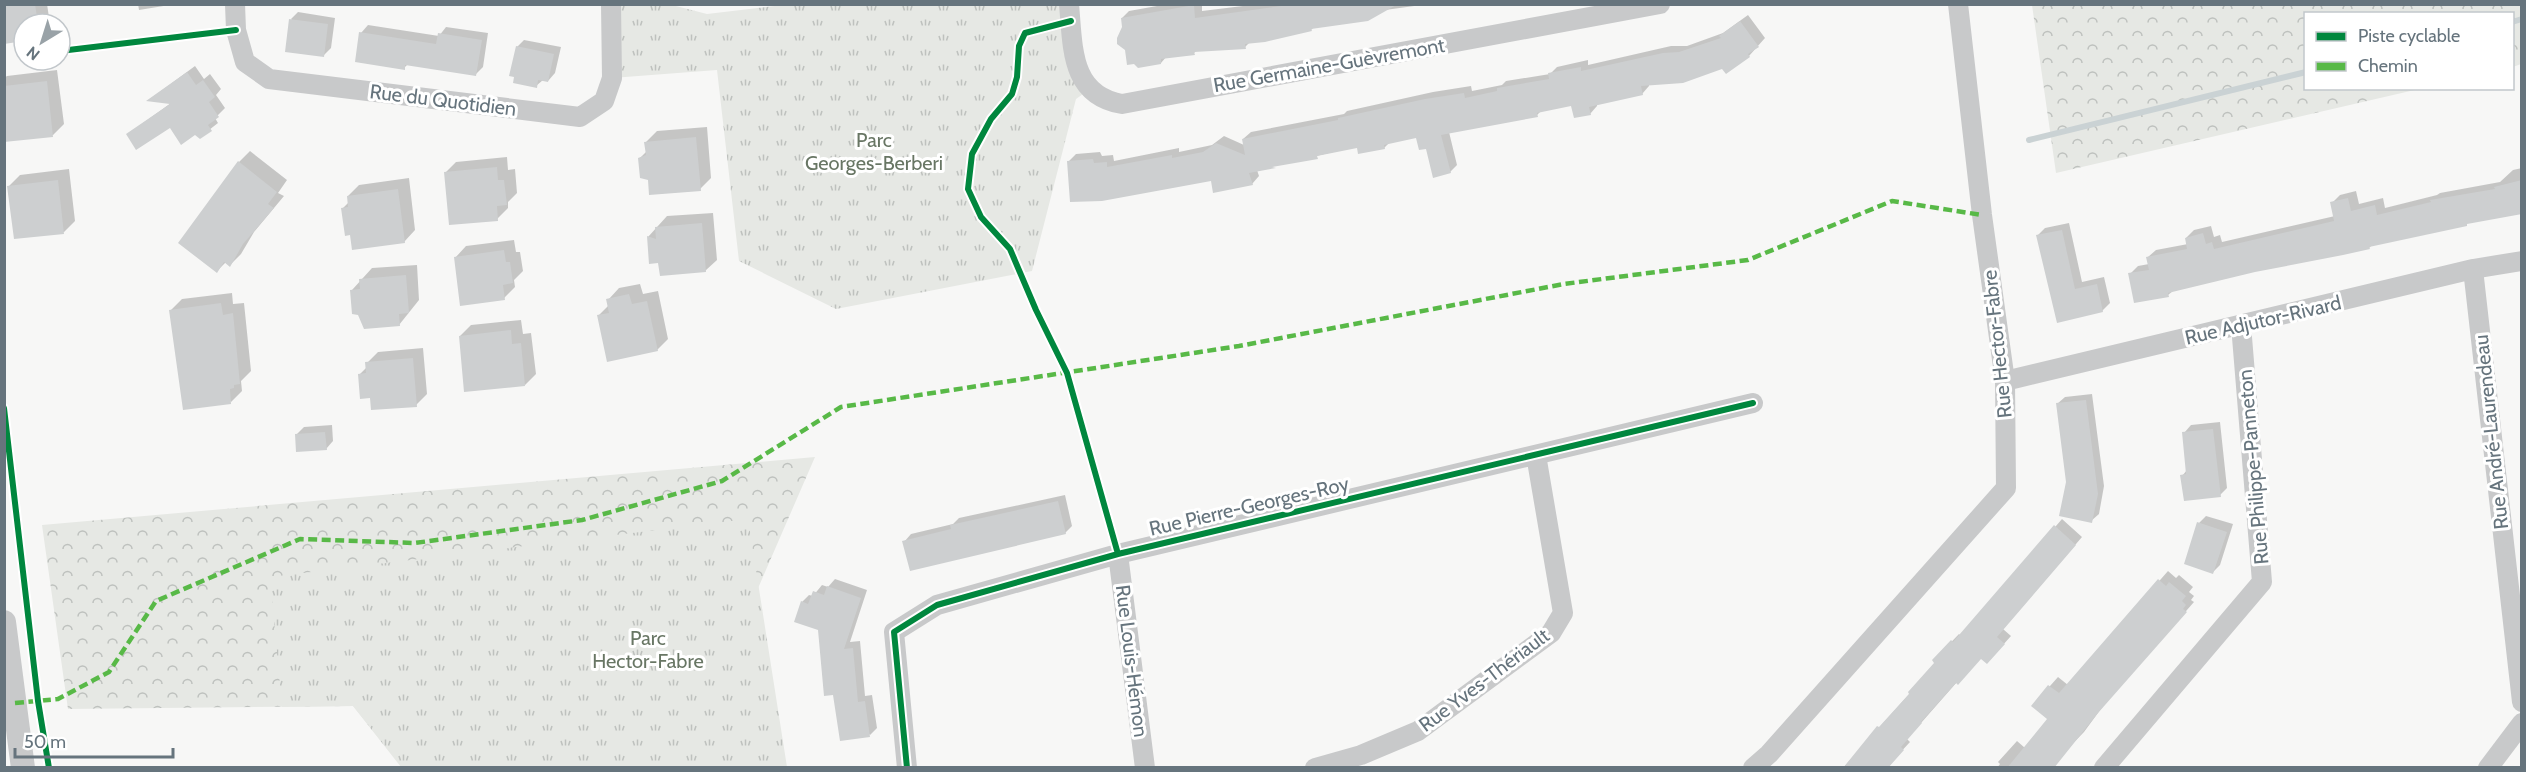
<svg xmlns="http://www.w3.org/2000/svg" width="2526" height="772" font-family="Cabin,sans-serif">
<defs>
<pattern id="forest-crowns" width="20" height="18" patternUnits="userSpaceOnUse" patternTransform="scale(1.5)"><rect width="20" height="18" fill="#e6e8e4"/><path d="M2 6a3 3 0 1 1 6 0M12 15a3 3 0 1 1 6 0" fill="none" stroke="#bec1be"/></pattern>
<pattern id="park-tufts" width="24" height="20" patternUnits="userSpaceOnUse" patternTransform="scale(1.5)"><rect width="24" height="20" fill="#e6e8e4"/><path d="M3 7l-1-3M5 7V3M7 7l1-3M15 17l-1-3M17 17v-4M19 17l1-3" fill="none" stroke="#bec1be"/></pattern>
</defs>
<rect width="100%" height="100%" fill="#f7f7f6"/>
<path fill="url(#forest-crowns)" d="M2032,5H2521V64L2513,67L2512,14H2306V88L2419,89L2056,173Z
M815,457L752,602L402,767L353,706L68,709L42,525Z"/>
<path fill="url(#park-tufts)" d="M791,4L1069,5L1090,89L1076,99L1032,271L836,309L739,261L717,70L612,78L611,5H672L707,14Z
M748,519L787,767H401L353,706L282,707L270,577Z"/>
<path fill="#0003" d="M4,4H47L50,24H24V40Z
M138,4H176L139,10Z
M1168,4H1202V11L1259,4H1429L1385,10L1314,27L1311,30L1250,42L1245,47L1197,50L1194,53L1167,56L1161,63L1124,28L1122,18L1129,11Z
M298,12L335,18L331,48L323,56L291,19Z
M1748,15L1765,38L1749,56L1723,67L1649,84V86L1642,94L1597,104V106L1590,114L1572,104L1542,110L1537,115L1449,132L1457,165L1450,172L1417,136L1390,142L1384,148L1358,146L1257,170L1259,176L1252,184L1212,179L1101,199L1069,161L1076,154L1100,152L1102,156L1113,155L1114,161L1179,148V152L1212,145L1224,136L1244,145L1243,139L1251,132L1344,114L1347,111L1433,92L1471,86L1472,91L1502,85L1506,81L1550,74L1557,67L1588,60V65L1671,46H1687L1723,33Z
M368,25L439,36L446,27L488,33L483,67L475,75L408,64L404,68L361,33Z
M524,40L561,47L555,73L548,81L543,80L536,86L517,47Z
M195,66L204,79L210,74L221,89L216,95L225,108L215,118L218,123L200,137L195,133L170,126L128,134L171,103L149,100Z
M57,70L64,124L53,135L4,141V78L7,76Z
M707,127L711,178L700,189L649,179L639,159L647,151L646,142L657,131Z
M250,151L287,180L278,193L284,196L254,232L241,254L230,265L226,262L217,271L181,243L239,162Z
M507,157L508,170L515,169L517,193L508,202V208L497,219L445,173L456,162Z
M2522,168V213L2469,222L2372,245L2369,248L2255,271L2173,291L2168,295L2130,274L2138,266L2149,264L2148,257L2156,250L2188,244L2186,238L2194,230L2211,226L2214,237L2220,235L2222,242L2335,216L2332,203L2340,195L2356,191L2359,204L2383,198L2385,208L2437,195L2440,193L2500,182L2513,170Z
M69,169L75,221L64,232L15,238L9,186L20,175Z
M409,178L415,230L404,242L351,234L343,208L349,202L348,196L359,185Z
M713,213L717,260L705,271L660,261L648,237L667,216Z
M2069,223L2082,282L2104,277L2110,303L2102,311L2058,321L2038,235L2045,228Z
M514,240L516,252H520L523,271L514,280L515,287L504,298L455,258L466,246Z
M417,265L419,300L399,325L352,290L372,268Z
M640,284L643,294L658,291L668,339L657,350L598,316L609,305L608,300L619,288Z
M232,293L233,304L244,303L251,371L241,381L242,391L231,402L171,310L182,299Z
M521,320L523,334L531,333L536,374L525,385L460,336L471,325Z
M423,348L427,394L416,405L372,397L360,374L367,367V363L378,352Z
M2092,394L2104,486L2099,514L2091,521L2067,482L2057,404L2065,397Z
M2220,422L2227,488L2220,495L2182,476L2187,470L2184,433L2191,425Z
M332,425L333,441L326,449L296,435L304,427Z
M1065,495L1072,526L1065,533L904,542L911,534L953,524L959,518Z
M2206,516L2233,524L2220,565L2213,572L2199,523Z
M2062,519L2082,537L2003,629L2011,636L1994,655L1981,658L1957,682L1907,739L1910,742L1886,768H1843L1937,663L1934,660L1959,634L1961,636Z
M2168,571L2176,578L2179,575L2193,587L2189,592L2194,596L2191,600L2194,602L2106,702L2084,732L2049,768H1997L2000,764L1998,762L2017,741L2025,748L2049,719L2033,706L2050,686L2058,677L2068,685Z
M835,579L867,590L850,642L860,641L865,696L872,695L877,728L870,735L834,694L819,629L802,602L809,595L813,596L822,585L828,587Z"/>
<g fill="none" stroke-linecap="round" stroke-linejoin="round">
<path stroke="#cad2d4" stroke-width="6" d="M2512,22L2522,19
M2029,140L2306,72"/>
</g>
<path fill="#cdcfd0" d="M4,4H35L38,24H24V41L4,44Z
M1295,4H1398L1368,21L1311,29L1312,31L1265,42L1245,44L1246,49L1194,52L1195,55L1161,59V64L1138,68L1134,64L1127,65L1125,50L1117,44V38L1122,27L1121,18L1194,5L1195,18Z
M289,19L328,24L324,57L285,52Z
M1740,21L1759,47L1748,54L1750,57L1726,74L1722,69L1683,83L1641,86L1643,95L1589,107L1591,115L1574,118L1571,106L1537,113L1538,117L1441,135L1451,173L1433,178L1426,149L1419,150L1416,138L1384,145L1385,149L1358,154L1357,148L1317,156L1318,159L1272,167L1276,168L1249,173L1253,185L1213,193L1211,181L1102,201L1070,202L1067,161L1093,159L1094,163L1107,162V167L1172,155V158L1203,152L1216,143L1245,155L1242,139L1338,120V118L1425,99L1464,93L1465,98L1497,91V88L1549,79L1548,73L1581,67V71L1663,53L1679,52L1721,38L1719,36Z
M359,32L436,44L438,33L482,40L476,76L405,65V70L355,62Z
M516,46L554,54L548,82L538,80L537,88L513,83L514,77L509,76Z
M187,72L196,85L203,80L215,97L209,102L219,117L208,125L212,131L200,139L195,135L181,145L170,128L136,150L126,134L170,104L146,101Z
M47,81L53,137L4,142V86Z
M696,137L701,191L649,195L648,180L640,178L638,158L646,155L644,142Z
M238,161L277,192L268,204L274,208L243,244L230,267L224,262L217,273L178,243Z
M497,167L498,180H504L507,205L497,206L498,221L449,225L444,172Z
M58,180L64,234L14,239L7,186Z
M2522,180V214L2467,224V226L2369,247L2370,249L2343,255L2255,272L2168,293L2169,297L2134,303L2128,273L2149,270L2146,257L2187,249L2185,238L2203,233L2206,244L2212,242L2214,249L2334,221L2330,202L2348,198L2351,211L2375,205L2377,215L2431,202L2430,200L2495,189L2494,187Z
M398,189L405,243L352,250L350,235L345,236L341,208L348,207L347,196Z
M702,223L706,272L660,276L658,263L649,264L647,236L656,239L655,227Z
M2062,230L2075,289L2097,284L2103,312L2057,323L2036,235Z
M504,250L506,262H510L513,283L503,285L505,300L460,306L454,257Z
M406,275L409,313L399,314L400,326L364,329L358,315L352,314L350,290L360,289L359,279Z
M629,294L632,304L647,301L658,351L607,362L597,315L609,313L606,299Z
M221,303L223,315L233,313L240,384L234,385V388L230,389L231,404L183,410L169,310Z
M511,330L512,344L521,343L525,386L464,392L459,336Z
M413,358L417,407L371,410L370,398L360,399L358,374L366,373L365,362Z
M2086,400L2098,494L2092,523L2059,516L2066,482L2056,403Z
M2213,429L2221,497L2184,501L2180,475L2186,474L2182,432Z
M325,432L327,450L296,452L295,434Z
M1058,501L1066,534L910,571L902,541L951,529L950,525Z
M2197,522L2227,532L2213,574L2184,564Z
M2054,525L2076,545L1997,637L2005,644L1987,664L1981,659L1958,685L1956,683L1921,722L1922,723L1901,747L1904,750L1888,768H1843L1877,726L1879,727L1909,694L1908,692L1934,663L1932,660L1951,640L1953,642Z
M2158,579L2166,586L2169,582L2186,596L2182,601L2186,605L2183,609L2187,612L2098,713L2054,768H2007L2047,719L2031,706L2048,685L2059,693Z
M827,586L861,598L844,649L853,648L858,702L865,701L870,737L840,741L833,695L824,696L818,630L794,622L801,601L808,604L813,591L824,595Z"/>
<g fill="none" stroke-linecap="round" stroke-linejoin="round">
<path stroke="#c8c9ca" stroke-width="20" d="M235,4L236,30L245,62L269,79L580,117L604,101L612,78L611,4
M1069,4C1073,47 1070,95 1122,104L1660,4
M2473,269L2522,702
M2005,381L2473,269L2522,261
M1118,554L1145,768
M907,768L894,632L937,605L1118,554L1753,403
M1315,768L1361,755L1418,731L1551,633L1563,613L1536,455
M1753,768L1769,754L2006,488L2005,381L1982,215L1958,4
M2104,768L2262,582L2241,325
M2488,768L2522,723"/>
<path stroke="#c8c9ca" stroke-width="24" d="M4,622L23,768"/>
<path stroke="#58b947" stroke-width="4.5" stroke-dasharray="9 4.5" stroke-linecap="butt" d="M15,703L58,699L109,672L156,601L300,539L415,543L582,520L722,481L841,407L1239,346L1564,284L1748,260L1892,201L1982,215"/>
<g stroke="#fff" stroke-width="10">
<path id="cycleway" d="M1071,21L1025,33L1019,46L1017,77L1012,94L991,119L972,154L968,189L981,217L1010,249L1036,310L1067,373L1118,554
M60,51L236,30
M4,408L38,701L49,768
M907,768L894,632L937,605L1118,554L1753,403"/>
</g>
<use href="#cycleway" stroke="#00873e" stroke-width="6"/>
</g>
<g text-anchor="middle" stroke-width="6" stroke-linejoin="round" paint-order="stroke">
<g font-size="20" fill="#66747d" stroke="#fff">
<text transform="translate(1329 65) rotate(-10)" y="7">Rue Germaine-Guèvremont</text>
<text transform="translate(443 100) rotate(7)" y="7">Rue du Quotidien</text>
<text transform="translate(2263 320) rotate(-13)" y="7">Rue Adjutor-Rivard</text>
<text transform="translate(1997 344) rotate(-96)" y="7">Rue Hector-Fabre</text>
<text transform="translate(2491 432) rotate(-96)" y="7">Rue André-Laurendeau</text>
<text transform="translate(2253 467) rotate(-95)" y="7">Rue Philippe-Panneton</text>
<text transform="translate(1249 506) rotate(-13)" y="7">Rue Pierre-Georges-Roy</text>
<text transform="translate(1132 661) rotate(83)" y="7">Rue Louis-Hémon</text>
<text transform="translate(1484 680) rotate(-37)" y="7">Rue Yves-Thériault</text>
</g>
<g font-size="20" fill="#687664" stroke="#fff">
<text x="874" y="147">Parc<tspan x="874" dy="23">Georges-Berberi</tspan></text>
<text x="648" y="645">Parc<tspan x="648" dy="23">Hector-Fabre</tspan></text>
</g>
</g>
<rect width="2526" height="772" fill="none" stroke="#66747d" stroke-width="12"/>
<rect x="2304" y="12" width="210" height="78" fill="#ffffff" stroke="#c2c7cb" stroke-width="1.5"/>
<rect x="2316" y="32" width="30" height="9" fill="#00873e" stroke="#c2c7cb" stroke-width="1.5"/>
<text x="2358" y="42" font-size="18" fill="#66747d">Piste cyclable</text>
<rect x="2316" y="62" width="30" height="9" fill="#58b947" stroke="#c2c7cb" stroke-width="1.5"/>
<text x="2358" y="72" font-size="18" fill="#66747d">Chemin</text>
<g transform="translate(42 42) rotate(218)"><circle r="28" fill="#ffffff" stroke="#c2c7cb" stroke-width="1.5"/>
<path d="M0-4.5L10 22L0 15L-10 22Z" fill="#99a2a7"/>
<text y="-9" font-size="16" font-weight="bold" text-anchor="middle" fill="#66747d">N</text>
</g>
<path d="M15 748v9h158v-9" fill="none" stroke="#66747d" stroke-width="3"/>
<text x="24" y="748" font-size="18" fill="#66747d" stroke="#ffffff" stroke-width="4.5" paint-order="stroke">50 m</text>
</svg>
